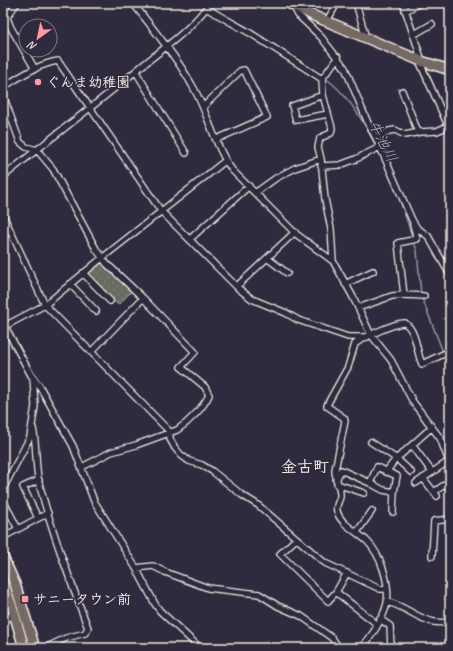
<svg xmlns="http://www.w3.org/2000/svg" width="453" height="651" font-family="Caveat,'Klee One',sans-serif">
<defs>
<pattern id="grass-dots" width="8" height="8" patternUnits="userSpaceOnUse"><rect width="8" height="8" fill="#666d60"/><path d="M2 2h.1M6 6h.1" fill="none" stroke="#7c8277" stroke-width="1.8" stroke-linecap="round"/></pattern>
</defs>
<rect width="100%" height="100%" fill="#2f2a3d"/>
<filter id="ink" filterUnits="userSpaceOnUse"><feTurbulence type="fractalNoise" baseFrequency=".025" numOctaves="2"/><feDisplacementMap in="SourceGraphic" scale="8" xChannelSelector="R" yChannelSelector="G"/><feConvolveMatrix kernelMatrix="1 2 1 2 8 2 1 2 1" color-interpolation-filters="sRGB"/></filter>
<g filter="url(#ink)">
<path fill="url(#grass-dots)" stroke="#adafa4" d="M100,261L102,262L132,291L118,305L87,273Z"/>
<g fill="none" stroke-linecap="round" stroke-linejoin="round">
<path stroke="#909ba5" stroke-width="1.5" d="M138,3H142
M201,3L206,5
M227,17L245,26L292,56
M325,78C346,92 365,124 376,146
M390,177L400,200L417,251L421,294
M422,298L443,352
M446,355L450,359"/>
<g stroke="#f4f1e8" stroke-width="8">
<path id="street" d="M133,3C153,29 176,56 192,85C208,112 214,145 232,170L296,234L333,261L353,297L371,335L391,360L413,402L440,438L450,464
M356,3L366,38
M403,3L421,58V65L450,130
M294,7L298,15L321,37L345,68L368,123L376,138L412,220L417,228L428,236L450,275
M206,8L250,33L322,79
M405,11L420,3
M7,18L11,28L35,69
M327,21L337,3
M3,22L17,3
M413,35L432,24
M136,72L186,153
M3,87C20,77 38,64 58,61L161,211L238,288L252,299L286,313L298,320L348,337H367
M402,91L418,132
M3,95L20,142L26,147L37,150L53,169L96,249L107,264L143,298L195,352L181,367L205,387L209,395C203,408 189,422 177,430L136,445L111,452L82,467
M323,95L292,106L296,120L328,114
M203,107L240,71L244,70L267,117L217,139
M376,138L389,131L395,130L405,135L420,132L437,131L448,126
M321,166L340,165L356,159L380,147
M3,177C49,139 97,104 143,65C167,46 192,28 210,3
M255,193L276,178L295,168L321,159
M3,215L45,305L170,432V439L175,448L181,455L189,461L202,465L212,471L242,495L258,505L325,563L380,589H386
M190,239L249,186
M267,258L287,273
M333,261L331,229L325,199L321,159L318,147L320,138L331,133L332,128L323,95L322,79L338,57
M83,273L110,301
M70,284L96,311
M345,284L373,271
M237,286L295,232
M404,295L424,296
M358,308L392,296L404,295L398,243L417,239L413,224
M3,323L31,375L40,387L73,446L94,501L136,568L155,604L160,611L200,648
M3,327L45,305L102,258L225,161
M91,352L143,298
M33,428C37,446 35,465 39,483C52,532 70,580 88,628L85,633L66,638L45,648
M371,442L397,459L411,472
M412,445L432,472
M386,472L395,460L432,427
M423,478L437,496
M336,480L341,470L370,483L383,490L394,492
M370,483L377,467L397,476L394,492L393,512
M416,483L449,461
M337,484L364,493
M3,489L30,437L35,406L33,378
M434,492L450,481
M3,500L18,529
M38,518L23,487L39,480
M357,532L372,511
M3,537L48,513
M296,539L280,554L328,601L336,592L372,620L377,625
M432,556L434,521L450,519
M136,568L153,566L165,572L208,588L259,594L278,606L301,616L311,623L332,638L339,648
M336,592L347,573
M387,602C404,605 417,619 434,622C439,623 445,622 450,622
M380,619L390,626L391,648
M3,624L8,618L14,613
M361,648C371,638 384,617 387,603C390,583 381,555 367,541C358,532 340,524 337,511C335,506 339,502 340,497C341,488 335,479 335,470L345,421L344,418L327,406L328,403L348,367L355,344C362,338 396,322 405,323C417,332 416,351 422,364L448,352L450,355"/>
</g>
<g stroke="#f4f1e8" stroke-width="12">
<path id="primary" d="M288,3L314,16L421,61L450,70
M3,557L15,584L35,648
M3,581L14,613L24,648"/>
</g>
<use href="#street" stroke="#2f2a3d" stroke-width="5.5"/>
<use href="#primary" stroke="#756964" stroke-width="9"/>
</g>
</g>
<g fill="#ff9aa2" stroke="#2f2a3d" stroke-width="1.5">
<circle cx="38" cy="82" r="4"/>
<rect x="21" y="595" width="8" height="8" rx="2"/>
</g>
<g text-anchor="middle" stroke-width="3" stroke-linejoin="round" paint-order="stroke">
<g font-size="14" font-weight="bold" fill="#f4f1e8" stroke="#2f2a3d" text-anchor="start">
<text x="46" y="87">ぐんま幼稚園</text>
<text x="33" y="604">サニータウン前</text>
</g>
<g font-size="15" font-style="italic" fill="#b1b8bb" stroke="#2f2a3d">
<text transform="translate(383 141) rotate(63)" y="5">牛池川</text>
</g>
<g font-size="16" font-weight="bold" fill="#f4f1e8" stroke="#2f2a3d">
<text x="305" y="472">金古町</text>
</g>
</g>
<rect width="453" height="651" fill="none" stroke="#2f2a3d" stroke-width="16"/>
<rect x="8" y="8" width="437" height="635" fill="none" stroke="#f4f1e8" stroke-width="1.5" filter="url(#ink)"/>
<g transform="translate(38 38) rotate(213)"><circle r="19" fill="#2f2a3d" stroke="#7e7a81"/>
<path d="M0-3L7 15L0 10L-7 15Z" fill="#ff9aa2"/>
<text y="-6" font-size="11" font-weight="bold" text-anchor="middle" fill="#f4f1e8">N</text>
</g>
</svg>
